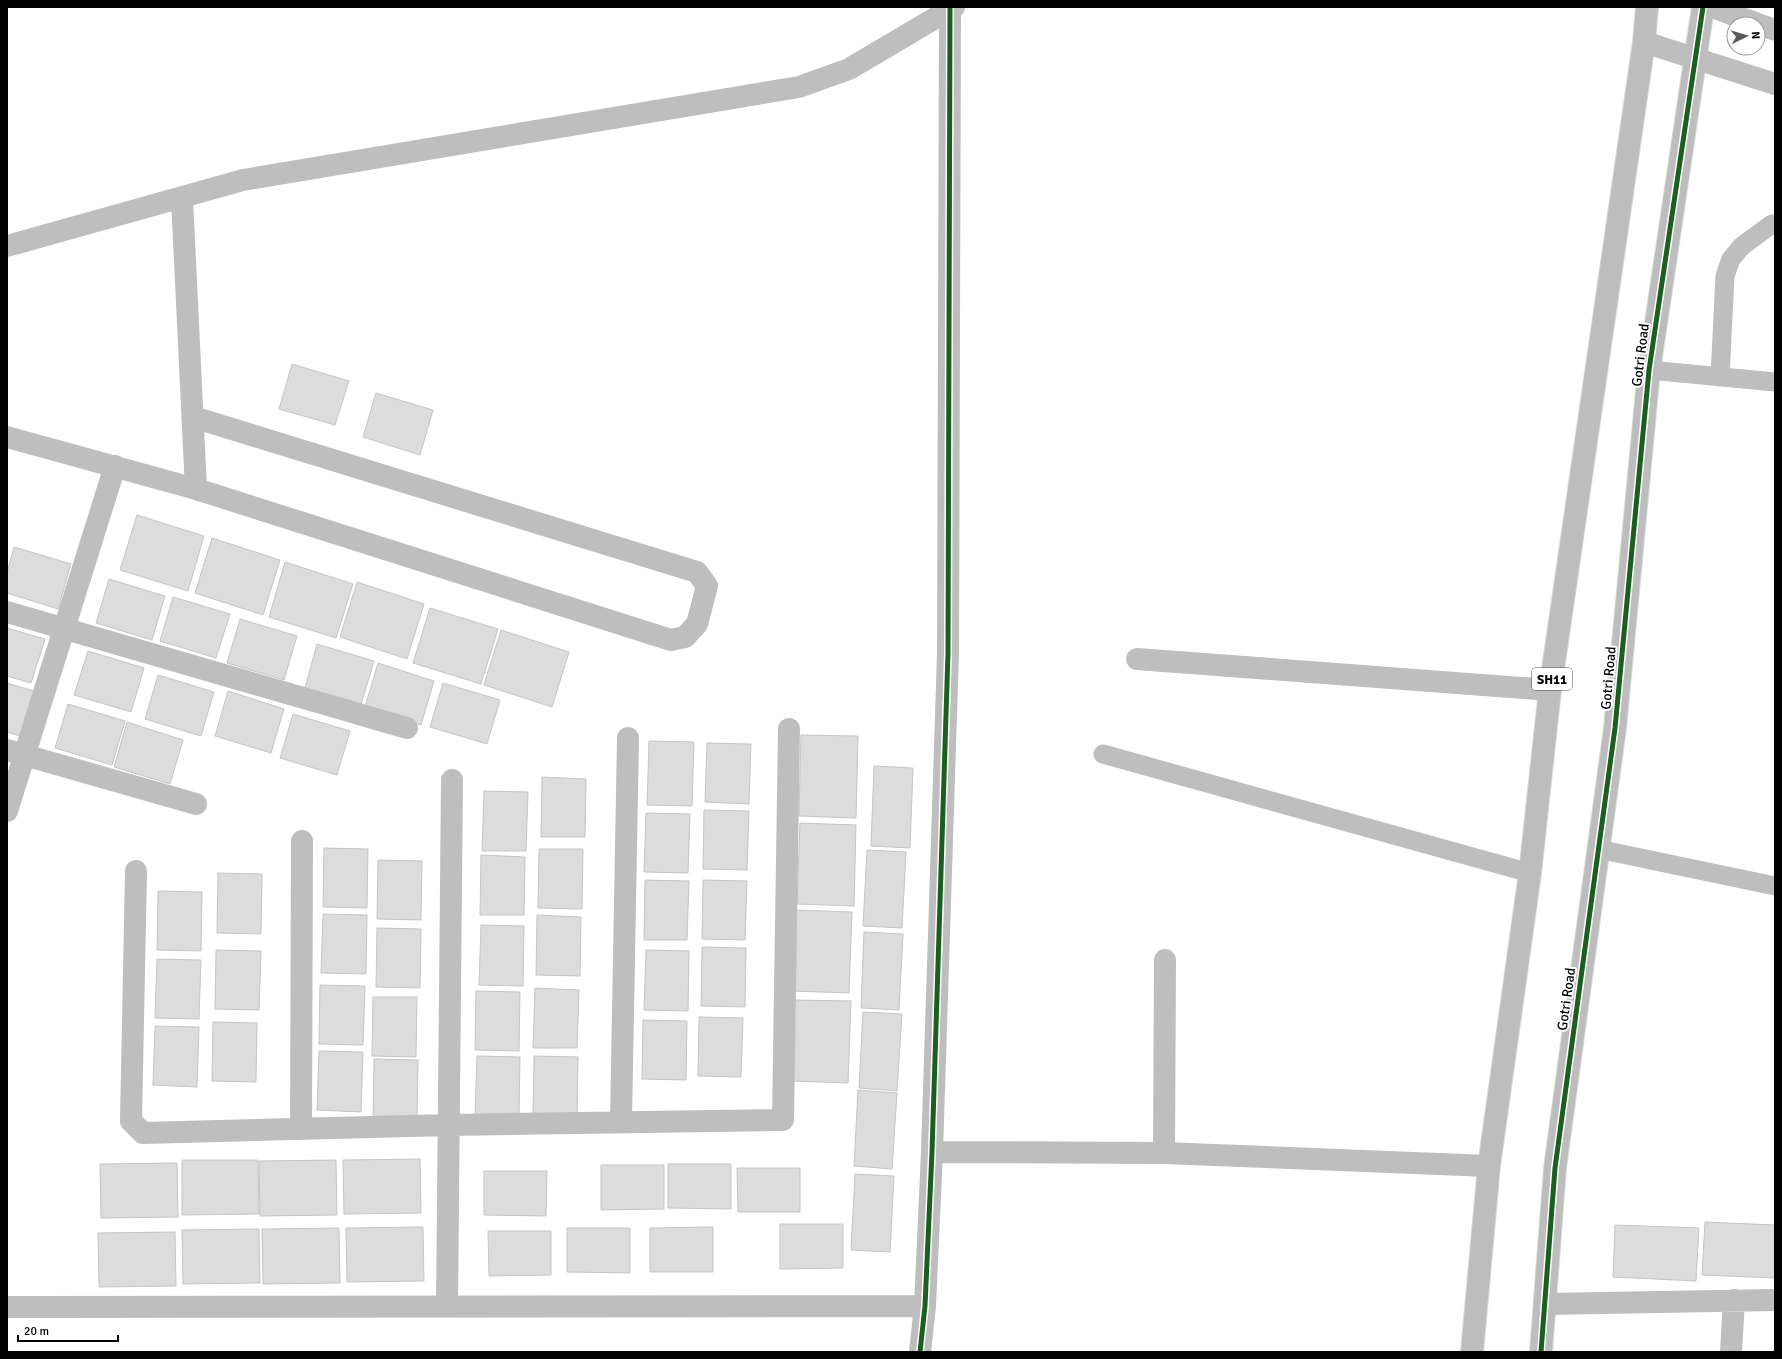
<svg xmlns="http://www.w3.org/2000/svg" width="1782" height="1359" font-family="Signika,sans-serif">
<rect width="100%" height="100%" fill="#fff"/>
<path fill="#dcdcdc" stroke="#c5c5c5" d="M292,364L349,381L335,425L279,409Z
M376,393L433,410L420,455L363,437Z
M137,515L204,536L188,591L120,570Z
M212,538L280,560L263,615L195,593Z
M14,547L71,564L58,609L7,593V573Z
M285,562L353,584L336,638L269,617Z
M109,579L165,596L152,640L96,623Z
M357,582L424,604L407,659L340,637Z
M173,597L230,614L216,658L160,641Z
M430,608L498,629L481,684L413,663Z
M240,619L297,636L284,680L227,663Z
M7,628L45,639L31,683L7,676Z
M501,630L569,652L552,707L484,685Z
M317,644L374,661L361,705L305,688Z
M88,651L144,668L131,712L74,695Z
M378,663L434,681L421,725L365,707Z
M158,675L214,692L201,736L145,719Z
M7,683L34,691L20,736L7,732Z
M443,683L500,700L487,744L430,727Z
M228,691L284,709L271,753L215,736Z
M68,704L125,721L112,765L55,748Z
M293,714L350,731L337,775L280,758Z
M127,722L183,740L170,784L114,767Z
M801,735L858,736L856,818L799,816Z
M649,741L694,742L692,806L647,805Z
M707,743L751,744L749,804L705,802Z
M874,766L913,768L910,848L871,846Z
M542,777L586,779L585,837H541Z
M484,791L528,792L526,851H482Z
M704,810L749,811L747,870L703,869Z
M646,813L690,814L688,873L644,872Z
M800,823L856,825L854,906L797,904Z
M324,848L368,849L367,908L323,907Z
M539,849H583L582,909L538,908Z
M867,850L906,852L902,928L863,926Z
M481,855L525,857L524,915H480Z
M378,860L422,861L421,920L377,919Z
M218,873L262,874L261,934L217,933Z
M645,880L689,881L687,940H644Z
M703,880L747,881L745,940L702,939Z
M158,891L202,892L201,951L157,950Z
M795,910L852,912L849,993L793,991Z
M323,914L367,915L366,974L321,973Z
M537,915L581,917L580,976L536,975Z
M481,925L524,926L523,986L479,985Z
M377,928L421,929L420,988L376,987Z
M864,932L903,934L899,1010L861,1008Z
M702,947L746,948L745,1007L701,1006Z
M216,950L261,951L259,1010L215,1009Z
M646,950L689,951L688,1011L644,1010Z
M157,959L201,960L199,1019L155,1018Z
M320,985L365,986L363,1045L319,1044Z
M535,988L579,990L577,1048H533Z
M476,991L520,992L519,1051L475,1050Z
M373,997H417L416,1057L372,1056Z
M794,1000L851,1001L848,1083L792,1081Z
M863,1012L902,1014L897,1091L859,1088Z
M699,1017L743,1018L741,1077L698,1076Z
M643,1020L687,1021L686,1080L642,1079Z
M213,1022L257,1023L256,1082L212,1081Z
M155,1026L199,1027L197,1087L153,1085Z
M319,1051L363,1052L361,1112L317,1110Z
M477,1056L520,1057L519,1116H475Z
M534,1056L578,1057L577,1116L533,1115Z
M374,1059L418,1060L417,1119L373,1118Z
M858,1090L897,1093L892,1169L854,1166Z
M420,1159L421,1213L344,1214L343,1160Z
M182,1160H258L259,1214L182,1215Z
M336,1160L337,1215L260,1216L259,1161Z
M177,1163L178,1217L101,1218L100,1164Z
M668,1164H731V1209L668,1208Z
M601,1165H664V1209L601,1210Z
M737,1168H800V1212H738Z
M484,1171H547L546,1216L484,1215Z
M855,1174L894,1176L890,1252L851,1250Z
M1705,1222L1775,1225V1278L1702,1275Z
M780,1224H843V1268L780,1269Z
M1615,1225L1699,1228L1696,1281L1613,1277Z
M423,1227L424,1281L347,1282L346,1228Z
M713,1227V1272H650V1228Z
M339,1228L340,1283L263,1284L262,1229Z
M567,1228H630V1273L567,1272Z
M259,1229L260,1283L183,1284L182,1230Z
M488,1231H551V1275L489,1276Z
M175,1232L176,1286L99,1287L98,1233Z"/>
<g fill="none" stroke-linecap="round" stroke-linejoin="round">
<g stroke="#dbdbdb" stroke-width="24">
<path id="primary" d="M1472,1352L1489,1166L1530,873L1550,690L1644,42L1647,7
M1541,1352L1555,1168L1615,728L1649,370L1703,7"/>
</g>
<path stroke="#bebebe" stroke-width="19" d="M1649,370L1775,382
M1720,377L1725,276L1731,259L1742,246L1772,224
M1103,754L1530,873
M1598,849L1775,886"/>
<path stroke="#bebebe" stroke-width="22" d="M182,199L196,489
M7,246L243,180L799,87L849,69L954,7
M7,437L196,489L671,640L685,637L697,624L707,586L697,572L193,417
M7,612L407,728
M1137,659L1550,690
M7,750L196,804
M7,811L115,466
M136,871L131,1121L143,1133L449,1125L783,1120L789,729
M621,1122L628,738
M301,1129L302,841
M932,1152L1164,1153L1489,1166
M1164,1153L1165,960
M1545,1304L1775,1300
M447,1306L452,780
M7,1307L925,1306
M920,1352L925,1306L932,1152L948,653L950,8
M1731,1352L1734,1300"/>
<path stroke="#bebebe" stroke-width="22" d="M1712,7L1758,24
M1758,24L1775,30
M1644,42L1775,84"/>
<use href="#primary" stroke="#bdbdbd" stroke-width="22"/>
<g stroke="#fff" stroke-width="8">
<path id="cycleway" d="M920,1352L925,1306L932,1152L948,653L950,8
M1541,1352L1555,1168L1615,728L1649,370L1703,7"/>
</g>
<use href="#cycleway" stroke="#1b5e20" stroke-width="5"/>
</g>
<g text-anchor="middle" stroke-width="4" stroke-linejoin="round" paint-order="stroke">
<rect fill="#fff" stroke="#4c4c4c" stroke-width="1" x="1532" y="668" width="40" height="22" rx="3"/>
<g font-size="13" font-weight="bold" fill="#000">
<text x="1552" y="684">SH11</text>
</g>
<g font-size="14" fill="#000" stroke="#fff">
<text transform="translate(1640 355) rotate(-83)" y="5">Gotri Road</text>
<text transform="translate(1608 678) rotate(-85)" y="5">Gotri Road</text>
<text transform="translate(1566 999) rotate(-82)" y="5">Gotri Road</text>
</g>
</g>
<rect width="1782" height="1359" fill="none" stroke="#000000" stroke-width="16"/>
<g transform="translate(1746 36) rotate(85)"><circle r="19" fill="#ffffff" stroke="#999999"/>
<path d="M0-3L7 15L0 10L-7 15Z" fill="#595959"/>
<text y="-6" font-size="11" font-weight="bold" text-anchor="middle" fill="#000000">N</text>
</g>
<path d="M18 1335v6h100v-6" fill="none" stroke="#000000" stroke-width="2"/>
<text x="24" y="1335" font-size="12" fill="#000000" stroke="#ffffff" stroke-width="3" paint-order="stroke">20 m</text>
</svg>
